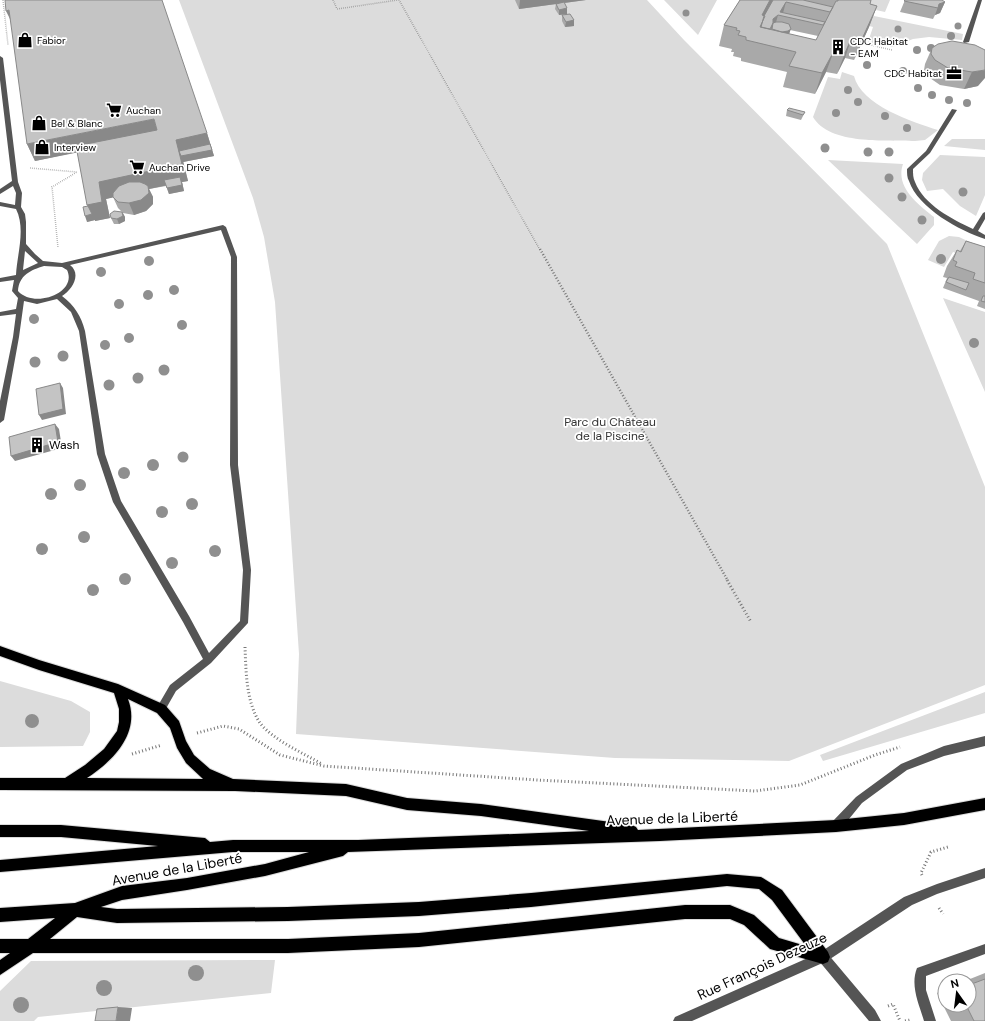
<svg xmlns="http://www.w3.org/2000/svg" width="985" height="1021" font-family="'DM Sans',sans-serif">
<rect width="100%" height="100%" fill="#fff"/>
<path fill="#dcdcdc" d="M179,0H647L684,40L887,244L985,487V685L789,761L615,758L296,734L299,654L275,302L264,237L253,198Z
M664,0H717L698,35Z
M831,0H890L885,12Z
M869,15L963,34L962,40L929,37L913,39L893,47L868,42L873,27L866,25Z
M842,72L854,76C861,105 912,122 938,130L925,140L915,141C887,140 829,145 813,117L828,77L840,79Z
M952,139H985V150L944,146Z
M940,155L985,157V195L976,216L960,206L943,189L927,191L922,180L923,173Z
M828,160L903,164C895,187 918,204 934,217V225L917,244Z
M949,236L959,237L976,245L974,259L953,252L944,267L928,260L939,241Z
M943,298L985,312V392Z
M0,681L71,701L90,712V732L83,746L0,747Z
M985,692V713L823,761L820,755Z
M275,960L271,993L38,1017L34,1021H0V991L31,961Z"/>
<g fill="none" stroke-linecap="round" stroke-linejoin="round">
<g stroke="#dbdbdb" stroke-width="2">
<path id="primary" d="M0,646L39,660L118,684L165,705L179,721L186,741L194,755L210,769L233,779L346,784L407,798L481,804L632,825L636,827L638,830L836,820L904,813L985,798V810L904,825L836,832L660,841L348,852L343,856L265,876L187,890L122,900L101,907L117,909L288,907L419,902L531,893L727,874L761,877L782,890L828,952L830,957L828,962L823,964L770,949L744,925L730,919H685L419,947L288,953H33L0,975V960L10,953H0V939H28L55,918L0,922V908L75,903L122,886L187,878L265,864L309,852H233L0,872V860L158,846L61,837H0V825H61L205,838L210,842L233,840H358L589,831L481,816L407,810L346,796L235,791L0,790V778H65L85,765L104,749L117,731L119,722V709L114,693L39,670L0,656ZM128,699L157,713L170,728L177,748L186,763L203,779L87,778C113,761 141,733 128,699ZM727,886L759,889L772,900L806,946L779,938L754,915L730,905H685L419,933L288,939H50L77,917L117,923L288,921L419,916L531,907Z"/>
</g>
<path stroke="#777" stroke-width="1.5" stroke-dasharray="0.5 1.5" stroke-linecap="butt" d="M3,0L8,45
M333,0L337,9L398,0
M399,0L540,250
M862,43L892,50
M30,168L77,172L52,187L58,248"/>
<path stroke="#777" stroke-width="2.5" stroke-dasharray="1 2" stroke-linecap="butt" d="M540,249L728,581"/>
<path stroke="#777" stroke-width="3" stroke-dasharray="1 2.5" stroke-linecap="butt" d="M727,580L751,622
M245,647C246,671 246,702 260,723C273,740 303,753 322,764
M197,733L223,726L239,729L280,755L324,766L537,780L755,791L800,785L875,755L900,747
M132,754L162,745
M922,875L921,873L931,852L948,847
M939,908L943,914
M888,1006L893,1004L900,1021
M905,1021L910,1020"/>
<path fill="#555" fill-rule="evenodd" d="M978,0H982L969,42L964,43L963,42Z
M0,56L3,58L18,182L22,193L21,207L25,214L26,222V244L35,254L43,261L62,263L223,225L226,227L237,257L238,465L251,570L248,623L211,663L176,691L164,712L161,713L158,712L156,709L170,685L203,659L183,622L113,502L97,454L79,331L71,312L57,299L37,304L24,301L19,337L4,420L0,423V401L13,337L16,314L0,316V312L16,309L18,298L12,291L14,280L0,282V278L16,275C17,254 26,229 16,209L0,206V202L15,205L16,193L13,186L0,194V189L12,181L0,80ZM221,230L231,257L230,465L243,570L240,621L209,653L189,616L121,501L105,454L85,331C81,316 75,306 62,296C72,290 82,274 70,265ZM25,251L38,263L23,270ZM44,266L62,267L67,270C78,293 34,309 18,291C19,275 31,270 44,266Z
M952,109L957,110L930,153L913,169C913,174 913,178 915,182C924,205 952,219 973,229L983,213L985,212V219L978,231L985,235V239C960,231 918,208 909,181C907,178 907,173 907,169L926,151Z
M985,944V954L926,976V990L936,1021H924C919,1004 910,986 917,968Z"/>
<path fill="#555" fill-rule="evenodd" d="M985,736V746L944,756L907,770L862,803L840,830L836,831L832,830L831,826L832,822L856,797L901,764L944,746Z
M823,952L827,953L875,1010L881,1021H869L819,961L818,957L819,953Z"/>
<path fill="#555" fill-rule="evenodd" d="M985,868V878L937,894L912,905L827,961L692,1021H673L675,1017L819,953L904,897L937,884Z"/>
<use href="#primary" fill="#000" fill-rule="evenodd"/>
</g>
<g fill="#8f8f8f">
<circle cx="686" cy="13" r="3.5"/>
<circle cx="958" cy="26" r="3.5"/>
<circle cx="898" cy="29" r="3.5"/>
<circle cx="951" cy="36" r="4"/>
<circle cx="931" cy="48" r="4"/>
<circle cx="917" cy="50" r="4"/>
<circle cx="867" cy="65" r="4"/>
<circle cx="903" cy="71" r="4"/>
<circle cx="918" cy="88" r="4"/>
<circle cx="848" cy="90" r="4"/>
<circle cx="932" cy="95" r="4"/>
<circle cx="949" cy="100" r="4"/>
<circle cx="858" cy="102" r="4"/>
<circle cx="967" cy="103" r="4"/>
<circle cx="836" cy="113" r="4"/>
<circle cx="885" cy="116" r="4"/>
<circle cx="907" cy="128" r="4"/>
<circle cx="825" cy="148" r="4.5"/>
<circle cx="868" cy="152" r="4.5"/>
<circle cx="889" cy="152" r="4.5"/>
<circle cx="889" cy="178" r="4.5"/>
<circle cx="963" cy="192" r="4.5"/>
<circle cx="902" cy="197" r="4.5"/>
<circle cx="922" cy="220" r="4.5"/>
<circle cx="941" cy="259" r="5"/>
<circle cx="149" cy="261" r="5"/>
<circle cx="101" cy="272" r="5"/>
<circle cx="174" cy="290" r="5"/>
<circle cx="148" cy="295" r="5"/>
<circle cx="119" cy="304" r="5"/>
<circle cx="34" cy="319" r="5"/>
<circle cx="182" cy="325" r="5"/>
<circle cx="129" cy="338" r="5"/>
<circle cx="974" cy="343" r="5"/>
<circle cx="105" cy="345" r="5"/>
<circle cx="63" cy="356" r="5.5"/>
<circle cx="35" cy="362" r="5.5"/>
<circle cx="164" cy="370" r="5.5"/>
<circle cx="138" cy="378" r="5.5"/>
<circle cx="109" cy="385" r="5.5"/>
<circle cx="183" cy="457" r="5.5"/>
<circle cx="153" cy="465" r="6"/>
<circle cx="124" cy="473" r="6"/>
<circle cx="80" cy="485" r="6"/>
<circle cx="51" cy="494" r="6"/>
<circle cx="192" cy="504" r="6"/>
<circle cx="162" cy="512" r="6"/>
<circle cx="84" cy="537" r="6"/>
<circle cx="42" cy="549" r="6"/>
<circle cx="215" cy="551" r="6"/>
<circle cx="172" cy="563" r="6"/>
<circle cx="125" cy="579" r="6"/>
<circle cx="93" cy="590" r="6"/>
<circle cx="32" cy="721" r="7"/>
<circle cx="196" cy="973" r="8"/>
<circle cx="104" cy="988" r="8"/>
<circle cx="21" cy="1005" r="8"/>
</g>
<path fill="#a9a9a9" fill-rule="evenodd" d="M515,0H586L564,3L567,14L559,15L555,9L556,4L519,9Z
M740,0H871L870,4L877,6L869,27L854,60L845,58L837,74L826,72L815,94L783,87L787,72L741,61V58L733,56L734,52H731L732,49L719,46L724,25ZM790,30L818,36L816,40L789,34Z
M905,0L945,2L940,13L935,15L933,19L900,12Z
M562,15L574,20V26L565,27L562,21Z
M975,45L978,86L964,89L940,85L927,76L924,70L925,64L932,48Z
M787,110L805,112L801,120L786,116Z
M207,133L214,156L183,162V161L188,181L182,182L184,191L169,194L166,186L149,189L153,197V204L146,211L134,215L123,213L125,217V221L119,224H114L111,218L122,212L118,208L113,197L106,199L110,218L95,221V220L87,222L88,206L77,152L35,161L27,144Z
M966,241L985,247V309L977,306L979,301L943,288L947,278L943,277L947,266L957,250L960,251Z
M985,973V1021H951L937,993L945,989V1005H969V981H965Z"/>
<path fill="#898989" d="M520,0H586L519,9Z
M770,0H775L761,28L760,27L762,15Z
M786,2L783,13L780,12Z
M945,2L940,13L935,15L939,4Z
M877,6L869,27L854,60L862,39Z
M567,8V14L559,15V10Z
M9,10L14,27L6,11Z
M778,15L775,26L772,28L770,35L767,41L773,19Z
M574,20V26L565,27L566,22Z
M791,29L789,34L780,32Z
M852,37L845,58L837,74L845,53Z
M834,51L826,72L815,94L822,73Z
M985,70V78L978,86L964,89L972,72Z
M154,119L159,136L35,161L27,144Z
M207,133L214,156L183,162V161L188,181L182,182L184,191L169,194L167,188L182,182L149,189L153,197V204L146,211L134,215L129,203L148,190L106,199L110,218L95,221V220L87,222L85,216L92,214L87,205L99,182L176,140Z
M122,212L125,217V221L119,224L117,219Z
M60,383L63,388L66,414L42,420L39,415Z
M55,424L59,429L62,448L15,461L11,456Z
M118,1007L132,1008L130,1021H116Z"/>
<path fill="#c4c4c4" stroke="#898989" d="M5,0H162L207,133L176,140L182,164L99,182L102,202L87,205L76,146L157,130L154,119L27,144L9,10L6,11Z
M740,0H770L762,15L765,16L760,27L816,40L836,1H838V0H871L870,4L877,6L862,39L852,37L845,53L834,51L822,73L789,66L796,52L746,40V37L738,35L740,31L736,30L737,28L724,25Z
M773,0H803L833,7L830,12L786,2L780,12L825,22L823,25L778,15L773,19V23L770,29L761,27L764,16Z
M905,0H942L945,2L939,4L938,8L904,1Z
M564,2L567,8L559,10L556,4Z
M570,14L574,20L566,22L562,15Z
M776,22H782L789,24L791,29L788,31L782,32L772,29L773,23Z
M952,41L975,45L985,50V70L972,72L948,68L935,60L931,54L932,48L938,44Z
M789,108L805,112L803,115L787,110Z
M210,144L212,150L181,156L179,151Z
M180,177L182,185L167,188L164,180Z
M129,182H140L145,184L148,186L149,193L141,200L129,203L118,202L113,197V193L119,186Z
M88,206L92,214L85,216L83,207Z
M114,211L122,212L123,216L117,219L111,218L110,214Z
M966,241L985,247V283L973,279L975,273L955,266L957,262L953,260L957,250L961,252Z
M949,277L969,283L966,290L946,282Z
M983,296H985V302L981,301Z
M60,383L63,409L39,415L36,389Z
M55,424L58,442L11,456L9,437Z
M985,979V1021H974L966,1005H969V985Z
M118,1007L116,1021H95L97,1009Z"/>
<defs>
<g id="shop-bare" transform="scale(1.2)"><path d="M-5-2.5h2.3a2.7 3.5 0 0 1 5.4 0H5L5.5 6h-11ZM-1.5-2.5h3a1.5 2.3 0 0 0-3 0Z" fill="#000" stroke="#fff" stroke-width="2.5" paint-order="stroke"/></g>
<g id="building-bare" transform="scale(1.2)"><path d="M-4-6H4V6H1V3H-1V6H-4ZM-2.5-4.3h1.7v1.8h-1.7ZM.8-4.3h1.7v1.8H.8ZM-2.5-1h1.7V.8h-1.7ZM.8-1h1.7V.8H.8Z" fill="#000" stroke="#fff" stroke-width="2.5" paint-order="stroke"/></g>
<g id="office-bare" transform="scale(1.2)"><path d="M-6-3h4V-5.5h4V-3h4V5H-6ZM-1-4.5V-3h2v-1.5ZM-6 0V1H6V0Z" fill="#000" stroke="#fff" stroke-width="2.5" paint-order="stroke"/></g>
<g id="supermarket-bare" transform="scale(1.2)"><path d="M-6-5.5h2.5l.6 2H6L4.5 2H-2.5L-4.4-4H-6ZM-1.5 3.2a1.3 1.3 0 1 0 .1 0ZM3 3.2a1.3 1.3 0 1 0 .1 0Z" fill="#000" stroke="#fff" stroke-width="2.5" paint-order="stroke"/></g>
</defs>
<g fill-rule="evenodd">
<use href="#shop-bare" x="25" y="40"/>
<use href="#building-bare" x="838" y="47"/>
<use href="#office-bare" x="954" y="73"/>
<use href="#supermarket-bare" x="114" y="110"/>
<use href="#shop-bare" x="39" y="123"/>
<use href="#shop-bare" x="42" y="147"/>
<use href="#supermarket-bare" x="137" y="167"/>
<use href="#building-bare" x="37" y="445"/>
</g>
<g text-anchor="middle" stroke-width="3.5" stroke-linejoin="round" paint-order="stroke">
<g font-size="10" fill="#000" stroke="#fff" text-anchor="start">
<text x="37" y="44">Fabior</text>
<text x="850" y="45">CDC Habitat<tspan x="850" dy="12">- EAM</tspan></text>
<text x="942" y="77" text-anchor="end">CDC Habitat</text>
<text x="126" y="114">Auchan</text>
<text x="51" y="127">Bel &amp; Blanc</text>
<text x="54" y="151">Interview</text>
<text x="149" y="171">Auchan Drive</text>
</g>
<g font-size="12" fill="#333" stroke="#fff">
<text x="610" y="426">Parc du Château<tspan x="610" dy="14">de la Piscine</tspan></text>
</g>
<g font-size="12" fill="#000" stroke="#fff" text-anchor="start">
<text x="49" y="449">Wash</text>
</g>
<g font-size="14" fill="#000" stroke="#fff">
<text transform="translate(672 818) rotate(-2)" y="5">Avenue de la Liberté</text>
<text transform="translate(177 869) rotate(-10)" y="5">Avenue de la Liberté</text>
<text transform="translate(762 966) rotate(-25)" y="5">Rue François Dezeuze</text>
</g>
</g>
<g transform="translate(957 993) rotate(346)"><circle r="19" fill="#ffffff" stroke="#999999"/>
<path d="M0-3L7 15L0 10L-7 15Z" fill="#000000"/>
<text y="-6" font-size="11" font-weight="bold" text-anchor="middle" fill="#000000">N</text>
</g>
</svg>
